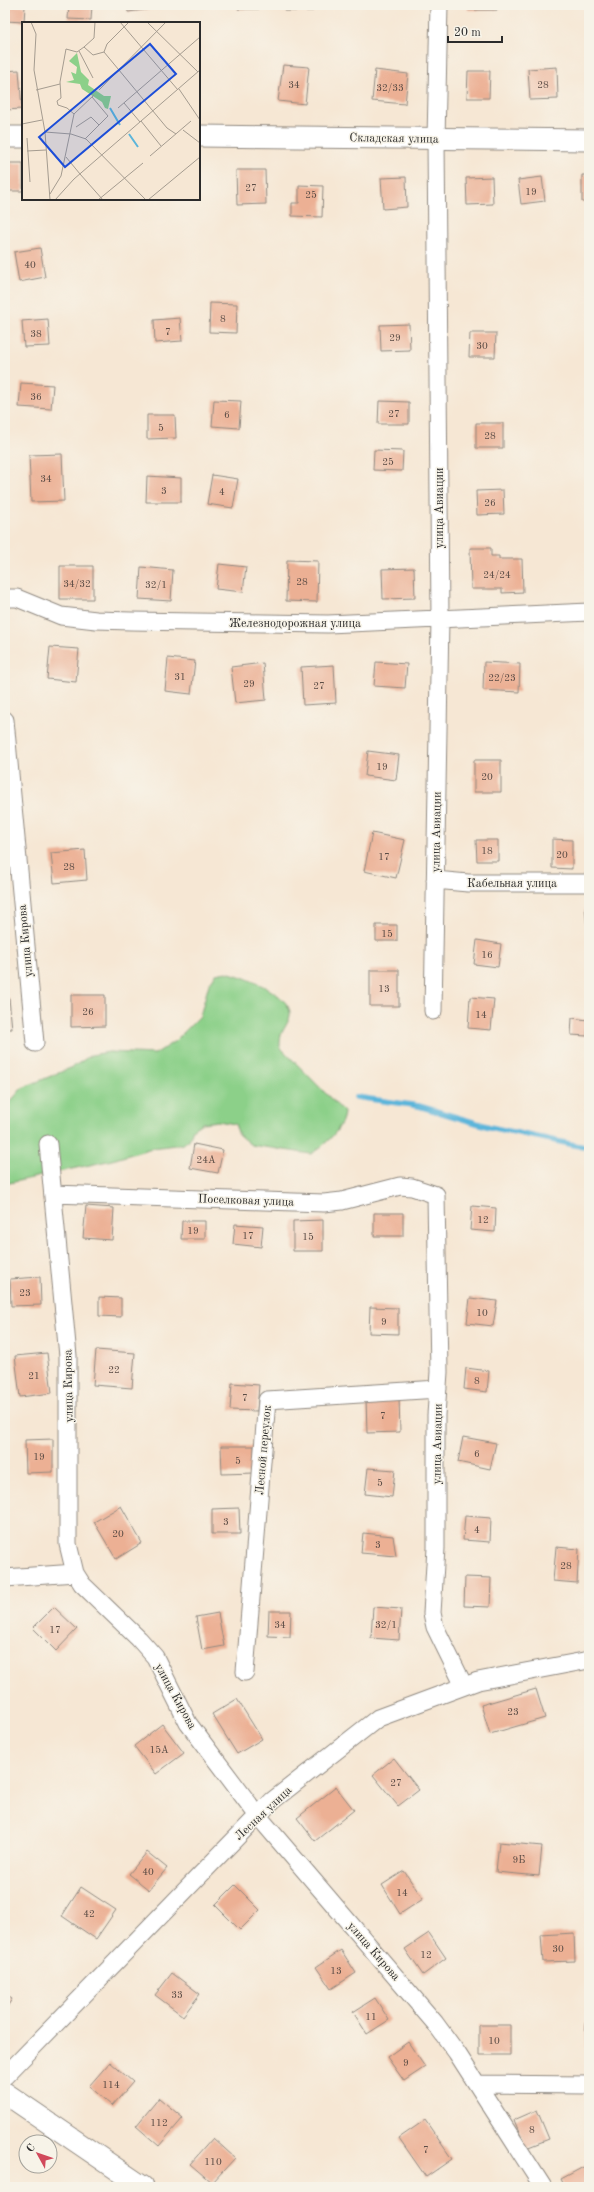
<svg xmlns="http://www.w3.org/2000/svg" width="594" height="2192" font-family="'Old Standard TT',serif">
<rect width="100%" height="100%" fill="#f7f3e8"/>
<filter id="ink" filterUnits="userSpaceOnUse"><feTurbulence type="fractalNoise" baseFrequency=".025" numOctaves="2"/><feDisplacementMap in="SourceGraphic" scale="8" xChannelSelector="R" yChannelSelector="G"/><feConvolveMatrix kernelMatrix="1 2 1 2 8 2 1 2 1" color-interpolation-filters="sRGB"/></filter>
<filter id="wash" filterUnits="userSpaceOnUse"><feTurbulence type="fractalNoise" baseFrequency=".012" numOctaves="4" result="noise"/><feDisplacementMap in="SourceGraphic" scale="16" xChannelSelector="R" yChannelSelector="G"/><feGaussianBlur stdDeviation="0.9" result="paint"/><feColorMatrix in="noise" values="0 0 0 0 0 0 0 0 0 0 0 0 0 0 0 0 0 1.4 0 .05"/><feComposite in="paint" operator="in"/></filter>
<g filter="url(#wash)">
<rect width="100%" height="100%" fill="#f6e7d4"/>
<path fill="#8cd089" stroke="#5c7e5a" d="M226,972C242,976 287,992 290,1012C291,1020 284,1027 281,1035C280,1038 280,1043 280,1047L344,1112C343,1129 325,1145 311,1154L251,1145L239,1135L235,1124L218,1121L202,1123L193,1129L189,1140L183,1144L152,1148L112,1160L5,1184V1108L22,1088L73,1067L91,1055L109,1052L155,1054L175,1041L200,1016L209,984L216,974Z"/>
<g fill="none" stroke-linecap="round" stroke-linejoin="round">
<path stroke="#5cb5da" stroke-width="5.5" d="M356,1097L419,1106L490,1127L589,1148"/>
</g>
<g id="blocks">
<path fill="#ecb094" d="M69,5H92L91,20L68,19Z
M127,5H151L152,9L128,12Z
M238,5H259L260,9H238Z
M285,5H313V11H285Z
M468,5H497V10H468Z
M5,6H25L24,22L5,21Z
M283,65L309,67L305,104L278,101Z
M557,67L558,99L530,100L528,69Z
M19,70L22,109L5,110V71Z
M375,70L408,74L405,104L372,101Z
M468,71H490L489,98H467Z
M8,163H23V191H8Z
M236,170H265L266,204L237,205Z
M582,175H589V202H582Z
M406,177L407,207L383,209L381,178Z
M492,177L493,204L467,205L466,178Z
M542,177L545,201L521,204L518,180Z
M299,185L323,186L322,217L292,216V203H299Z
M40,248L45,277L19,282L14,252Z
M210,303L237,304L236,333L209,332Z
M180,318L182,341L155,343L154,320Z
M48,319L50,346L24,347L22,321Z
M409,324L410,350L381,351L380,325Z
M470,333H496L495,357H469Z
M21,383L53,385L51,409L19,407Z
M214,400L241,401L239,428L212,426Z
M379,401L409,402V424H378Z
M147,415H175L176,438L147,439Z
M476,423H503V448H476Z
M374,450L403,451L402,471L373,470Z
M62,454L64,501L31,502L29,455Z
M212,475L238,479L233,508L207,504Z
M147,476L181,478V502H146Z
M503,490L504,514L477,515L476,491Z
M470,548H491V556H499V559H522L523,592L502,593V589H471Z
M287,560L318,561L317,602L286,601Z
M219,564L246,567L243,592L216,589Z
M60,566H93V599H60Z
M141,567L173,570L171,601L139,599Z
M414,568L415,598L383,599L382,569Z
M50,647L79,649L76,682L47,679Z
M168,658L195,661L191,694L165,691Z
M376,662L407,664L405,688L374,686Z
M484,662L520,664L519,692L483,690Z
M263,663L266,700L235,703L231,667Z
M334,665L336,703L303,705L301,667Z
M368,751L399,755L396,780L365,776Z
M474,760H501V792H474Z
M372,833L405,840L396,878L364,871Z
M552,839L572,840V869L552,868Z
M476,840H498V861H477Z
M85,850L87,880L54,883L51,853Z
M585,907H589V930H587Z
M376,925H397V941H376Z
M477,940L501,944L498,967L474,964Z
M370,970H399V1006H370Z
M71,995H105V1026L71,1027Z
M470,997L494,999L491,1030L468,1028Z
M9,998L12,1029H5V999Z
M572,1018L588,1020L587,1036L571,1035Z
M194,1144L223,1150L218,1173L190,1168Z
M86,1206L114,1208L112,1240L83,1238Z
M472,1206L496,1208L495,1232L470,1230Z
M374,1213H403V1236H374Z
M323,1220V1251H293V1221Z
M182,1221H205V1239H181Z
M235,1224L263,1226L261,1247L233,1244Z
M40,1277L41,1305L11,1306L10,1279Z
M99,1297L121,1298V1317L99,1316Z
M470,1298L497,1301L493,1326L467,1323Z
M370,1307L398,1308V1334L369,1333Z
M96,1350L135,1353L132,1388L93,1385Z
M47,1353L52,1393L20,1397L15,1356Z
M466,1368L489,1371L487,1392L464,1389Z
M232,1383L259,1385L257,1411L230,1410Z
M399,1397L400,1432L367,1433L366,1398Z
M463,1437L496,1443L490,1469L458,1462Z
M53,1439V1472L26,1473L25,1440Z
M221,1446H254L255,1473L222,1474Z
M368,1468L395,1470L392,1497L365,1494Z
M121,1506L142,1543L116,1559L94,1522Z
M239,1508L240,1534H212V1509Z
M465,1516L491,1518L490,1542L463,1540Z
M363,1533L393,1536L396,1556L361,1553Z
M556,1547L579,1549L577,1583L553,1581Z
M465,1577L491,1578L490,1607L464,1606Z
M54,1607L77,1629L56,1651L33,1628Z
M373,1607L401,1609L399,1640L371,1638Z
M269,1611H291L290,1637L268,1636Z
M218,1613L224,1646L202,1650L196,1617Z
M536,1689L545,1718L490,1734L481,1705Z
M237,1699L262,1739L237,1754L212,1714Z
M162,1724L184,1753L156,1774L134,1746Z
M394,1758L419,1790L398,1806L373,1775Z
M336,1787L354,1810L315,1841L297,1818Z
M499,1842L542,1846L539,1876L496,1872Z
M147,1852L167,1868L149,1890L129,1874Z
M404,1871L423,1899L400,1914L382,1885Z
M235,1885L260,1910L240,1930L215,1905Z
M81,1887L116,1910L96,1939L62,1916Z
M429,1933L446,1958L423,1975L405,1949Z
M574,1933L575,1961L543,1962L541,1935Z
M341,1950L356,1973L331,1989L316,1967Z
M172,1973L200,1994L183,2016L155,1995Z
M5,1994L12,1999L5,2010Z
M375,1998L389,2020L367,2034L353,2012Z
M585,2023H589V2058H587Z
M479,2025H510V2055H479Z
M408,2042L425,2067L404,2081L387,2057Z
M110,2062L133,2082L112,2106L89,2086Z
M159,2098L183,2118L159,2146L136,2126Z
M537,2110L549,2139L526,2148L514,2120Z
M425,2120L452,2159L426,2177L399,2138Z
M213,2138L235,2158L212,2183L190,2164Z
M589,2164V2187H565L561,2179Z"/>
</g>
</g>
<g filter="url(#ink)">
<use href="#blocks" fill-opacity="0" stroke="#908980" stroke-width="1"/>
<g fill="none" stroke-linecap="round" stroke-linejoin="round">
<g stroke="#908980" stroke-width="19">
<path id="minor" d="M5,598H17L61,616L96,620L131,621L328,624L589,612
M5,720L35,1043
M435,880L468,883H589
M433,1011L440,619L436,139L439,5
M48,1144L68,1356V1544L75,1573L82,1584L139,1639L155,1657L188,1723L258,1816L435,2023L457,2053L543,2187
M53,1194L324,1203L342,1201L400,1186L412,1187L436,1195L439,1372L436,1415V1548L432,1613L435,1627L464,1686
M5,1578L75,1573
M245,1672L267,1400L438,1389
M5,2076L272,1801L378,1718L478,1681L589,1660
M477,2084L589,2085"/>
</g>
<g stroke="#908980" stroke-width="23">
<path id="tertiary" d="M199,136L589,140
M5,137H23
M5,2093L143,2187"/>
</g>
<use href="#minor" stroke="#fff" stroke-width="17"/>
<use href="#tertiary" stroke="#fff" stroke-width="21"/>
</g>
</g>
<g text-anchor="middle" stroke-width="3" stroke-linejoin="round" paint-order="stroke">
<g font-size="10" fill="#5b4c45">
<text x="294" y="88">34</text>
<text x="543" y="88">28</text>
<text x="390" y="91">32/33</text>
<text x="251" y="191">27</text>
<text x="531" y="195">19</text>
<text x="311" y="198">25</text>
<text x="30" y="268">40</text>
<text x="223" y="322">8</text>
<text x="168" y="335">7</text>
<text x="36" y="337">38</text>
<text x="395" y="341">29</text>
<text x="482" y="349">30</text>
<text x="36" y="400">36</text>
<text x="394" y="417">27</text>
<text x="227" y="418">6</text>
<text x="161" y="431">5</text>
<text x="490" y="439">28</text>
<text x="388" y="465">25</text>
<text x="46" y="482">34</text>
<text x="164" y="494">3</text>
<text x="222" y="495">4</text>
<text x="490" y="506">26</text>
<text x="497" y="578">24/24</text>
<text x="302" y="585">28</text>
<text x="77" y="587">34/32</text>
<text x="156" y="588">32/1</text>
<text x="180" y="680">31</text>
<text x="502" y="681">22/23</text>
<text x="249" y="687">29</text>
<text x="319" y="689">27</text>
<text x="382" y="770">19</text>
<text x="487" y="780">20</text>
<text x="487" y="854">18</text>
<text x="562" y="858">20</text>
<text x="384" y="860">17</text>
<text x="69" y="870">28</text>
<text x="387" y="937">15</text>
<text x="487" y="958">16</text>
<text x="384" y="992">13</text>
<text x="88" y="1015">26</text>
<text x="481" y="1018">14</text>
<text x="206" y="1163">24А</text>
<text x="483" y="1223">12</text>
<text x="193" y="1234">19</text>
<text x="248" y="1239">17</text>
<text x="308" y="1240">15</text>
<text x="25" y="1296">23</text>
<text x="482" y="1316">10</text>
<text x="384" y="1325">9</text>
<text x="114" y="1373">22</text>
<text x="34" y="1379">21</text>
<text x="477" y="1384">8</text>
<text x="245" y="1401">7</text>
<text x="383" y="1419">7</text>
<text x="477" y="1457">6</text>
<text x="39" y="1460">19</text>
<text x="238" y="1464">5</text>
<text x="380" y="1486">5</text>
<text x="226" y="1525">3</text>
<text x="477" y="1533">4</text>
<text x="118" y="1537">20</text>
<text x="378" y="1548">3</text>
<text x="566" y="1569">28</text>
<text x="280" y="1628">34</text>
<text x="386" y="1628">32/1</text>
<text x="55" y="1633">17</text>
<text x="513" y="1715">23</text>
<text x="159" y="1753">15А</text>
<text x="396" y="1786">27</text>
<text x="519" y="1863">9Б</text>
<text x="148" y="1875">40</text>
<text x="402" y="1896">14</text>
<text x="89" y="1917">42</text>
<text x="558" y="1952">30</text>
<text x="426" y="1958">12</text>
<text x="336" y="1974">13</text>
<text x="177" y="1998">33</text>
<text x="371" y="2020">11</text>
<text x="494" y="2044">10</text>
<text x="406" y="2066">9</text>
<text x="111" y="2088">114</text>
<text x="159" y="2126">112</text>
<text x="532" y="2133">8</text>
<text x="426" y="2153">7</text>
<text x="213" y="2165">110</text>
</g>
<g font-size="12" fill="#2b2b2b" stroke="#f7f3e8">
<text transform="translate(394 138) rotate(1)" y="4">Складская улица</text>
<text transform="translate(439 508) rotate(-90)" y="4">улица Авиации</text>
<text x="295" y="627">Железнодорожная улица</text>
<text transform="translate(436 832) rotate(-89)" y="4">улица Авиации</text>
<text x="512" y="887">Кабельная улица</text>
<text transform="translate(25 941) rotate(-95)" y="4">улица Кирова</text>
<text transform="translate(246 1200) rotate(2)" y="4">Поселковая улица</text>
<text transform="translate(68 1386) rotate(-91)" y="4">улица Кирова</text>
<text transform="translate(437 1444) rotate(-89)" y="4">улица Авиации</text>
<text transform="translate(263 1450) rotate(-85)" y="4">Лесной переулок</text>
<text transform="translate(176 1696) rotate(61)" y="4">улица Кирова</text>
<text transform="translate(263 1813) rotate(-43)" y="4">Лесная улица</text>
<text transform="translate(374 1951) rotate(49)" y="4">улица Кирова</text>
</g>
</g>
<g transform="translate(22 22)">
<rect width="178" height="178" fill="#f6e7d4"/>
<path d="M55,31L59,50L67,58L66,63L82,74H89L86,87L83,86L80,80L60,67L58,62L44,60L52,58L49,50L54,52L55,45L47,39Z" fill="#8cd089"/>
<path fill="none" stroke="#5cb5da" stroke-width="2" d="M88,86L98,103M107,112L116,125"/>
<path fill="none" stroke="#a59c90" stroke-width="1" d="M9,0L14,12L12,48L23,110L28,178M73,0L72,16L62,25L71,33L82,30M98,0L156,68M125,0L176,50M57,29L71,56M82,30L145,106L154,112M82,30L85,22L107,0M157,67L178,98M14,68L38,62M77,68L144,0M102,81L118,100M96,86L178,15M52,92L45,86L36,83L35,79L39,76L38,60L44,27L55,30L62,25M119,99L139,124M0,102L20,98M54,105L69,95L77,103M161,108L178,121M23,110L49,112L64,117L124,178M5,116L8,160M63,117L86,94L70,75M5,129L24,128M128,134L169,99M44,135L58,152M58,152L81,178M28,172L39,154L52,92L72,73M33,178L52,157L178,48M76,178L121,141M126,178L178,135"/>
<path fill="#1d4ed8" fill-opacity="0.15" stroke="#1d4ed8" stroke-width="2" d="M128,22L154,52L43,145L17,115Z"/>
<rect width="178" height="178" fill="none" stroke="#2b2b2b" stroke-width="2"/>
</g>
<rect width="594" height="2192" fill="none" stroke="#f7f3e8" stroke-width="20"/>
<g transform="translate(38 2154) rotate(310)"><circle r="19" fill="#f7f3e8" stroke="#a5a39c"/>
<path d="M0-3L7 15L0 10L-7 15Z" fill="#d1495b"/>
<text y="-6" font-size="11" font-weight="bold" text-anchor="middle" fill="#2b2b2b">С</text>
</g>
<path d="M448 36v6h54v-6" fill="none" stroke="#2b2b2b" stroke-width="2"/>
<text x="454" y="36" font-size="12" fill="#2b2b2b" stroke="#f7f3e8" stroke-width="3" paint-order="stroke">20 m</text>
</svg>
